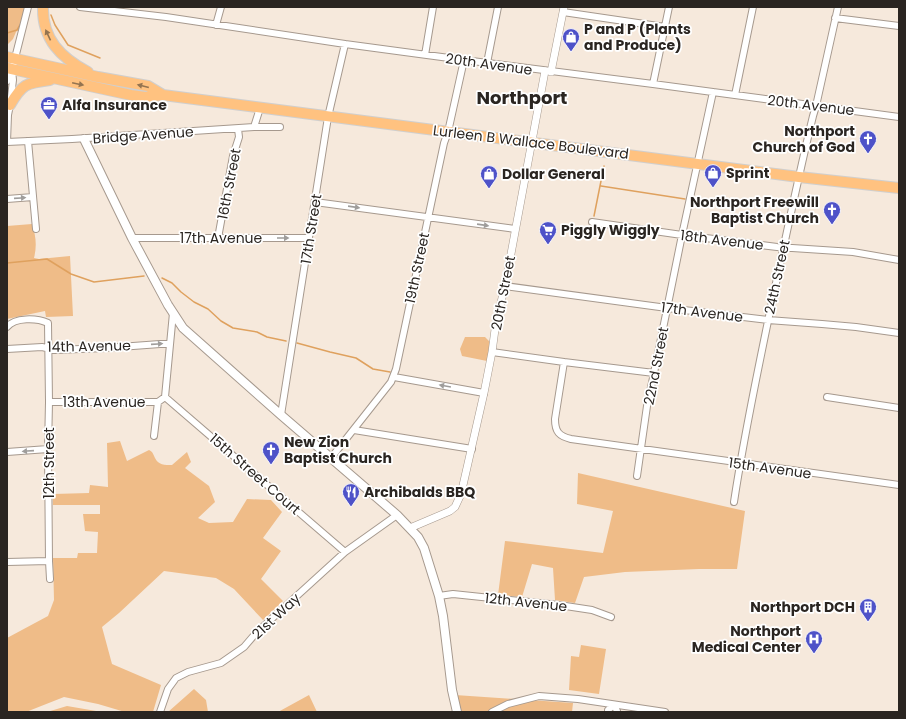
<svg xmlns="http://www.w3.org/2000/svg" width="906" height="719" font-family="Poppins,sans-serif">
<rect width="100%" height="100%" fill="#f6e9dc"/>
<path fill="#efbc88" d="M7,7H28L24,24L16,32L13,39L7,45Z
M32,224C36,236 37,246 34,258L39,259L70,256L73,316L46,317L45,311L7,319V226Z
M465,337H485L491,343L487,361L462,356L460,349Z
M120,441L127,461L149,450C153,452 153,454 155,458C158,465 165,465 172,465L187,452L191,462L185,468L209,486L215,502L198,518L209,523L233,522L247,499L271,500L282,512L263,538L281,551L261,579L283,601L263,620L234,589L216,578L164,571L119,613L102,627L112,664L161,685L153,712H125L98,704L64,697L26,712H7V638L48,616L54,600L53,558H77L78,553H97L98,532L85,531L83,514H100V505H53V494L89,493L90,485L108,487L107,443Z
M578,473L745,511L737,569H699L625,572L584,577L575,603L555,600L553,568L532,564L522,597L498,595L505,541L603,553L613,511L577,504Z
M581,645L606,649L599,694L569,690L571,656L579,657Z
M194,689L206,700L208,712H168Z
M309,695L317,712H278Z
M455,695L573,703L572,712H455Z
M67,706L102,712H47Z"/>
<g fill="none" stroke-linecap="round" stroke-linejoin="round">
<path stroke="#dfa15e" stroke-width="1.5" d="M51,15L55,25L68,45L100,58
M7,33L17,30L20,25
M601,186L685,199
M594,216L604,166
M7,263L47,259L71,274L94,282L144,276
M162,278L172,283L181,292L194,302L208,309L221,321L233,328L257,332L267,337L286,341
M297,343L330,352L356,358L373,369L390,372"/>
<g stroke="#a6998e" stroke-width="8">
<path id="minor" d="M80,7L166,17L345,44L464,60L653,84L899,117
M563,12L665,27
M835,18L899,26
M216,25L221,7
M425,55L433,7
M487,63L498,7
M7,81L12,70
M653,84L669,7
M735,95L753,7
M254,127L260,108
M28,141L36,229
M7,142L72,139L254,127H280
M7,142L8,115L10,105L13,80L12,70L28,7
M7,199L33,197
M315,202L515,229
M592,222L682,235L777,247L853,252L899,260
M132,238H309
M218,238L233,156L239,137L238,129
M505,286L667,308L768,320L822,324L856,327L899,333
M7,327C15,317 37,318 48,323L49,402L48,449L49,561L50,579
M7,349L42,347L55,350L106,348L160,344H170
M492,352L564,362L555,419C555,432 559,436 571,439L899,485
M564,362L654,373
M394,377L484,393
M165,397L345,552
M827,397L899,408
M49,402H158
M281,415L328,117L345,44
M354,430L472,449
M154,436L158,402L165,397L173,313
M7,452L48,449
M331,458L391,382L396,369L444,143L448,132L464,60
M637,476L647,406L654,373L682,235L713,92
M734,502C744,435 758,369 772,302C785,240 798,178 813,116L816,106L838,7
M7,562L49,561
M439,596L453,594L559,605L592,610L611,617
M160,712L168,689L176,678L188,672L221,663L244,647L256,633L345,552L397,515
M492,712L508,704L539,696L578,699L665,712
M608,712V710L614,705L617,711V712"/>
</g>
<g stroke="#a6998e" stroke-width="8">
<path id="tertiary" d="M551,72L564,7
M410,528L450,511L455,507L461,494L484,393L492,352L496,322L505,286L545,71"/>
</g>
<g stroke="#a6998e" stroke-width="10">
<path id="secondary" d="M84,139L132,238L168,305L183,328L281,415L397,515L418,537L424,548L439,596L443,616L452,690L457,712"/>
</g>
<g stroke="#d0cfce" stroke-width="12">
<path id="trunk" d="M43,7C42,39 61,58 88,72
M7,57L98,77L148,86L163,95
M7,68L131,95L145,97L163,95L799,177L899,188
M10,105C22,84 26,83 50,80"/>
</g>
<use href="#minor" stroke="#fff" stroke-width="6"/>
<use href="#tertiary" stroke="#fff" stroke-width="7"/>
<use href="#secondary" stroke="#fff" stroke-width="8"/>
<use href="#trunk" stroke="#ffc280" stroke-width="10"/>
</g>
<defs><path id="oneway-solid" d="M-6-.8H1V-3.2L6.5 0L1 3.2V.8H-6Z"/></defs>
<g fill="#947450">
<use href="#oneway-solid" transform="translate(48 35) rotate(-115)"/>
<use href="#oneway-solid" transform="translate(78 84) rotate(12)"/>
<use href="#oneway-solid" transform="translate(143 86) rotate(-166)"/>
</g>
<g fill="#9f9d9b">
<use href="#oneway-solid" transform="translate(20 198) rotate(-4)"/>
<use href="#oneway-solid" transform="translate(354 207) rotate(8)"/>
<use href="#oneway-solid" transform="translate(483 225) rotate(8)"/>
<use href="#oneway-solid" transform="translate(283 238)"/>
<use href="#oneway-solid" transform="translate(157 344) rotate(-4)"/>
<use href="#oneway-solid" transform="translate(445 386) rotate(-170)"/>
<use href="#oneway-solid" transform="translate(28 451) rotate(176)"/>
</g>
<defs>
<g id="shop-pin" transform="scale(0.9)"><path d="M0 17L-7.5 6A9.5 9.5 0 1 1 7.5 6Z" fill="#4e52c8" stroke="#fff"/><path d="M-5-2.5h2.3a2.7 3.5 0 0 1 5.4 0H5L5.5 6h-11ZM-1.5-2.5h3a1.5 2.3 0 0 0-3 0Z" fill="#fff"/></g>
<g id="office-pin" transform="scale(0.9)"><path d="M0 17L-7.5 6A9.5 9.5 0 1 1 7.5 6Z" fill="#4e52c8" stroke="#fff"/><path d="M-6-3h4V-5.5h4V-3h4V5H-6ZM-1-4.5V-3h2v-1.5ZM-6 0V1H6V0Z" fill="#fff"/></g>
<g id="church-pin" transform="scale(0.9)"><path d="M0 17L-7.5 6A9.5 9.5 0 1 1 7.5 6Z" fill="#4e52c8" stroke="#fff"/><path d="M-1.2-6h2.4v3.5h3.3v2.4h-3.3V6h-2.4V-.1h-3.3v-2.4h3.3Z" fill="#fff"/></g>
<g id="supermarket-pin" transform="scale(0.9)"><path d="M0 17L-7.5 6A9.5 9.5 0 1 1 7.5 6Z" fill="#4e52c8" stroke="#fff"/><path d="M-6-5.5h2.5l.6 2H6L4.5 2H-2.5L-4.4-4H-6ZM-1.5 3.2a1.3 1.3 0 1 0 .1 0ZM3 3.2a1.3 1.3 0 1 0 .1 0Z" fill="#fff"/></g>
<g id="restaurant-pin" transform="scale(0.9)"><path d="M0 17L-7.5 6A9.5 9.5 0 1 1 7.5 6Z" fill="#4e52c8" stroke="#fff"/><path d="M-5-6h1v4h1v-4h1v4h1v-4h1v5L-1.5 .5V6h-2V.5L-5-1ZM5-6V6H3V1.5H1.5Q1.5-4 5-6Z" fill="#fff"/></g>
<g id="building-pin" transform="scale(0.9)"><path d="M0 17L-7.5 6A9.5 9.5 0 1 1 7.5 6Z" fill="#4e52c8" stroke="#fff"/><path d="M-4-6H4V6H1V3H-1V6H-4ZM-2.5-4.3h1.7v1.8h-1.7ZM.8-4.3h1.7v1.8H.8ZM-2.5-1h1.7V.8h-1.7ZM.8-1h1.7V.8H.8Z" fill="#fff"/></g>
<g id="hospital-pin" transform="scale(0.9)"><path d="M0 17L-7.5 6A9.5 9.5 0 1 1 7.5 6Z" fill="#4e52c8" stroke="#fff"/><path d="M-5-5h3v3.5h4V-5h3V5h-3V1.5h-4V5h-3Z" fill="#fff"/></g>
</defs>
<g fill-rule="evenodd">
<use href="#shop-pin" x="571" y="37"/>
<use href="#office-pin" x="49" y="105"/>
<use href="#church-pin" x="868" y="139"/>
<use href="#shop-pin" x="713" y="173"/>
<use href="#shop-pin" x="489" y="174"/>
<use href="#church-pin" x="832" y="210"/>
<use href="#supermarket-pin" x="548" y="230"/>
<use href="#church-pin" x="271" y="450"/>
<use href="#restaurant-pin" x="351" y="492"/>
<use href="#building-pin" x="868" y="607"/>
<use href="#hospital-pin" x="814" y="639"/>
</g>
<g text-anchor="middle" stroke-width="3.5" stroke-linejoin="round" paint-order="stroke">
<g font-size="14" font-weight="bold" fill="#2a2521" stroke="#fff" text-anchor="start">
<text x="584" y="34">P and P (Plants<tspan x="584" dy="16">and Produce)</tspan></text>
<text x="62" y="110">Alfa Insurance</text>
<text x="855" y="136" text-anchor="end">Northport<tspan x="855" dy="16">Church of God</tspan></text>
<text x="726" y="178">Sprint</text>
<text x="502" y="179">Dollar General</text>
<text x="819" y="207" text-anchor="end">Northport Freewill<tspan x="819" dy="16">Baptist Church</tspan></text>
<text x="561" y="235">Piggly Wiggly</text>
<text x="284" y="447">New Zion<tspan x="284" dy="16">Baptist Church</tspan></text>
<text x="364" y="497">Archibalds BBQ</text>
<text x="855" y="612" text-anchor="end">Northport DCH</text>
<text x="801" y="636" text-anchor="end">Northport<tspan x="801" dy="16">Medical Center</tspan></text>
</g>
<g font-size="14" fill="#2a2521" stroke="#fff">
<text transform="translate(489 64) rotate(8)" y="5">20th Avenue</text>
<text transform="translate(811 105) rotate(7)" y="5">20th Avenue</text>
<text transform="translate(143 135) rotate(-4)" y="5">Bridge Avenue</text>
<text transform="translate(531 142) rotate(7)" y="5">Lurleen B Wallace Boulevard</text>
<text transform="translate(229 184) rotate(-79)" y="5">16th Street</text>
<text transform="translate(311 229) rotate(-81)" y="5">17th Street</text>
<text x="221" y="243">17th Avenue</text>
<text transform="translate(722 240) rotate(7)" y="5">18th Avenue</text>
<text transform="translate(417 268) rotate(-78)" y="5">19th Street</text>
<text transform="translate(777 277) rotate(-78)" y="5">24th Street</text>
<text transform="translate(503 293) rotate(-79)" y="5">20th Street</text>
<text transform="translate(702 312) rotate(7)" y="5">17th Avenue</text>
<text transform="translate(89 346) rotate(-1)" y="5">14th Avenue</text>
<text transform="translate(656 366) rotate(-79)" y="5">22nd Street</text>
<text x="104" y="407">13th Avenue</text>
<text transform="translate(49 463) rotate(-90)" y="5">12th Street</text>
<text transform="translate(770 468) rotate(8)" y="5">15th Avenue</text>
<text transform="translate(255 474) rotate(41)" y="5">15th Street Court</text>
<text transform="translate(526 602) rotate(6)" y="5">12th Avenue</text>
<text transform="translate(276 616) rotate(-43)" y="5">21st Way</text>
</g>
<g font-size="18" font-weight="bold" fill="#2a2521" stroke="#fff">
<text x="522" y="104">Northport</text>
</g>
</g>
<rect width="906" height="719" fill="none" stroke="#2a2521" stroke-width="16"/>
</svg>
